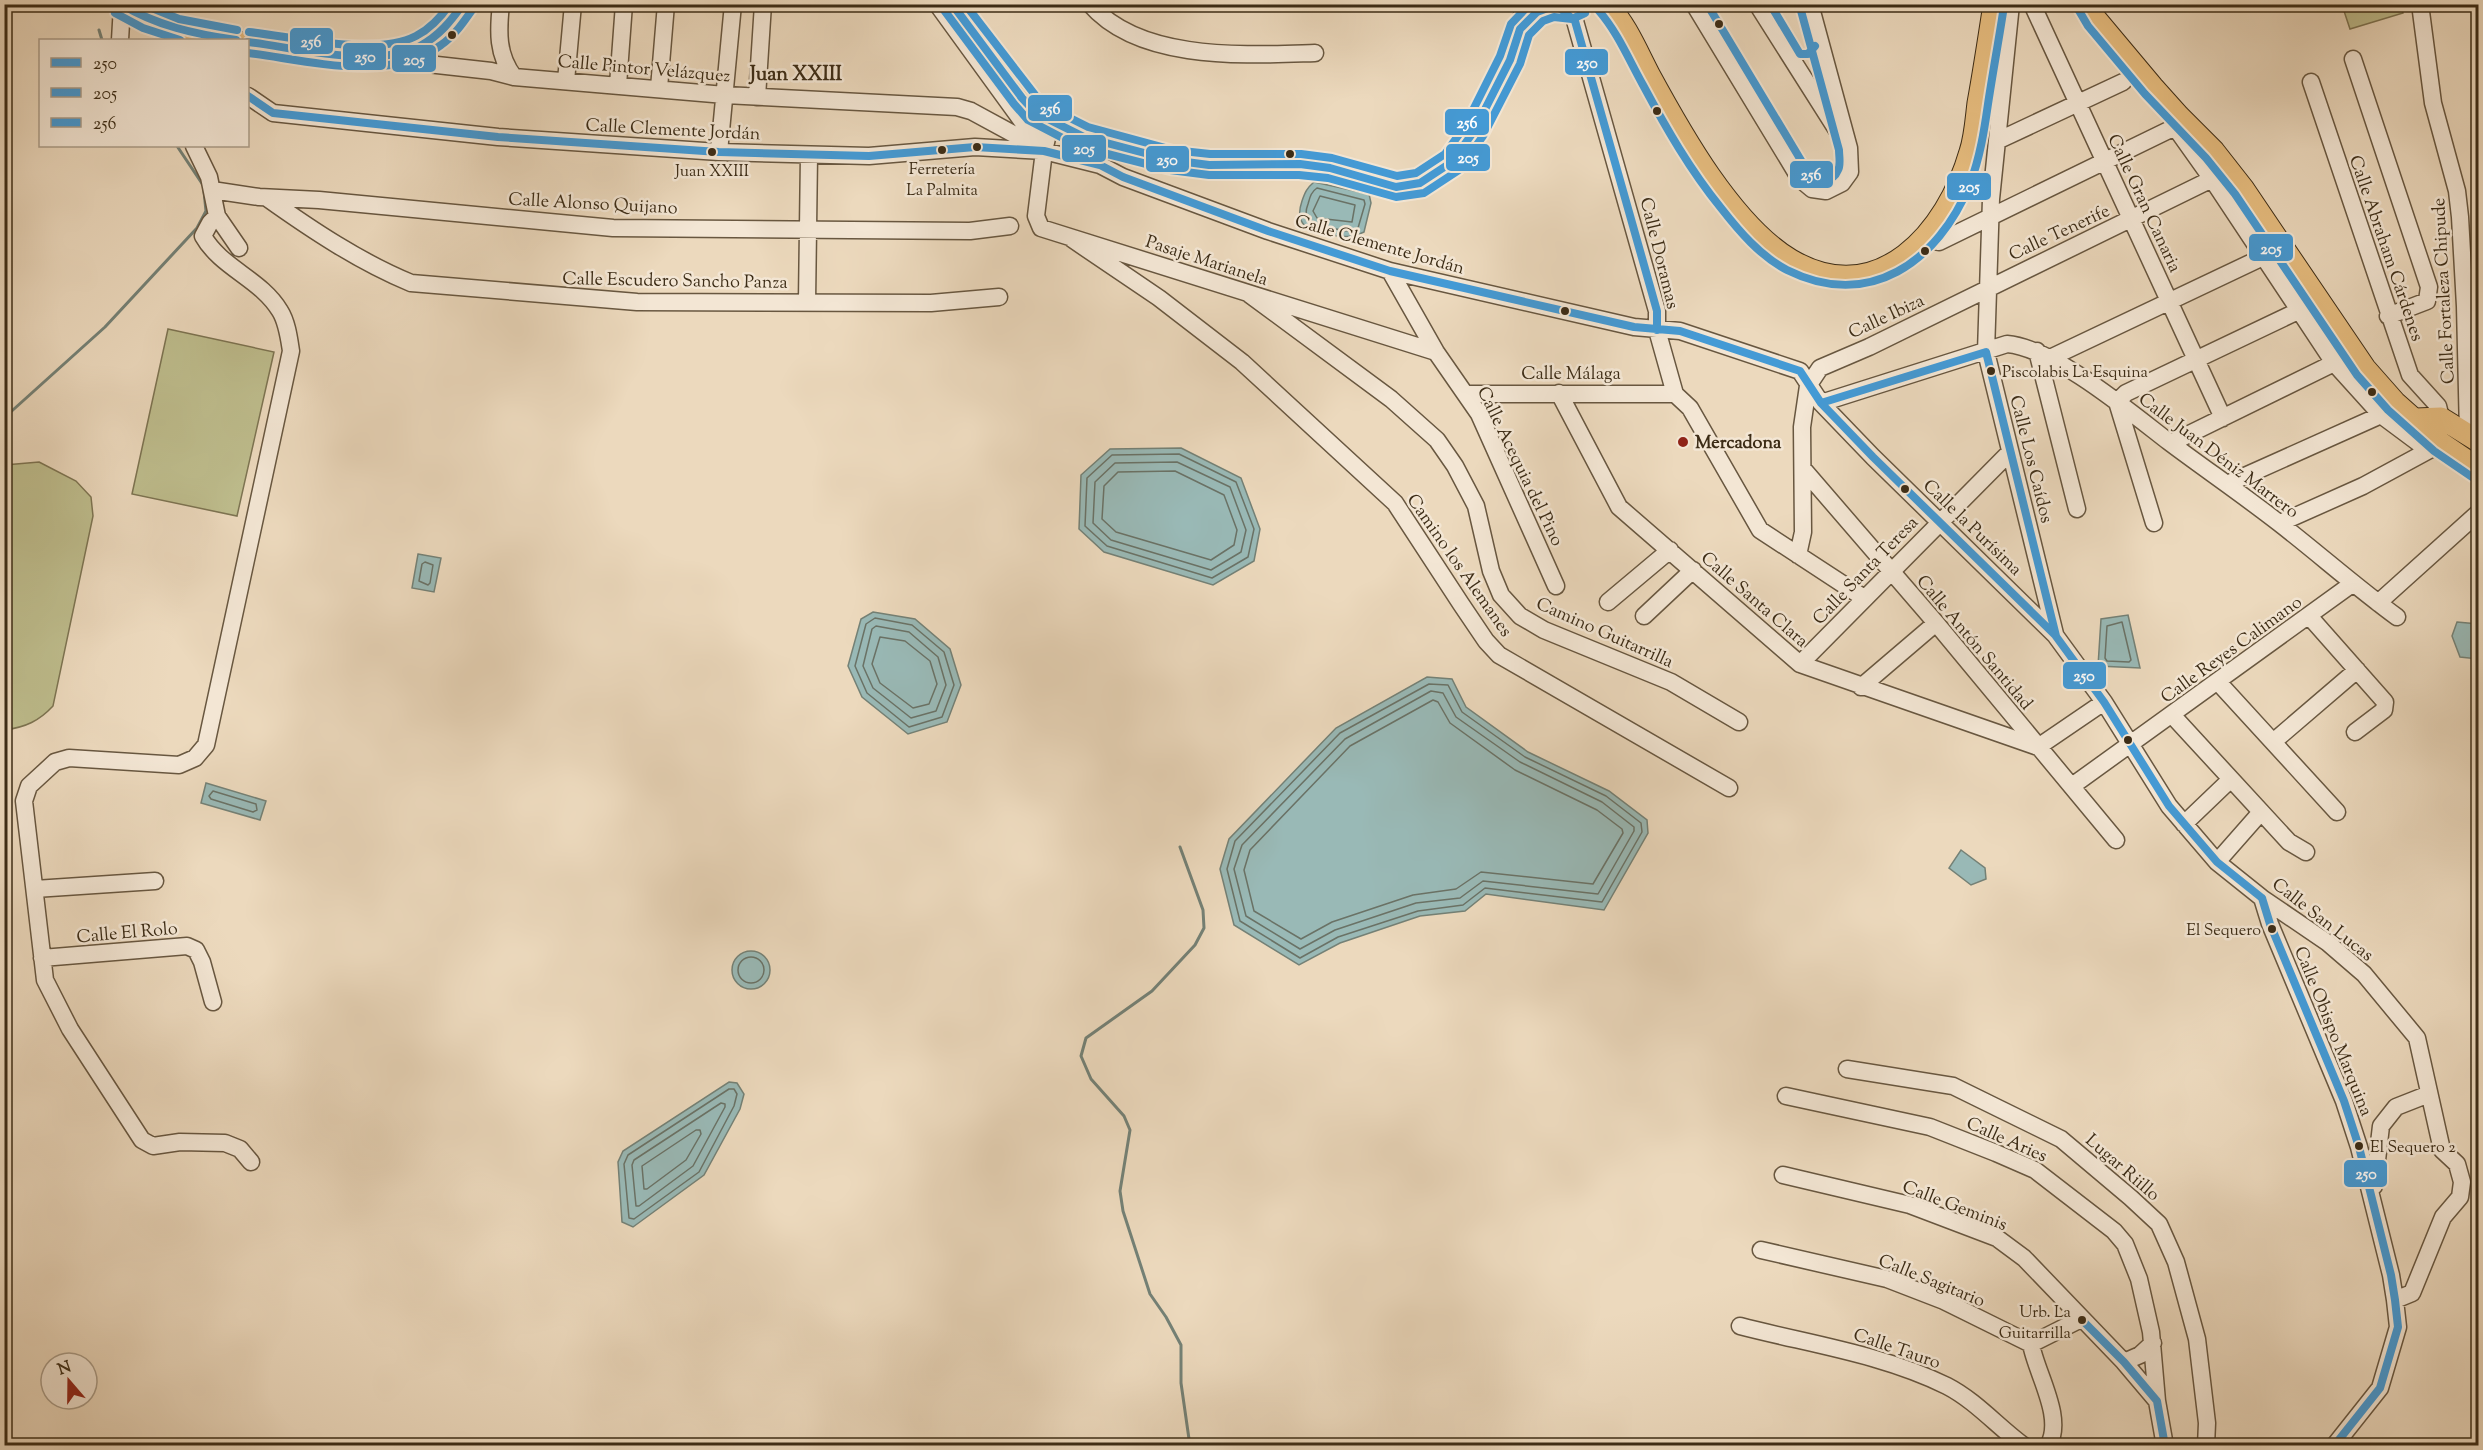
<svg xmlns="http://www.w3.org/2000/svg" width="2483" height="1450" font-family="'Sorts Mill Goudy',serif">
<rect width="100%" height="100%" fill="#ecd9bd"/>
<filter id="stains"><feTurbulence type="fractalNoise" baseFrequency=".00333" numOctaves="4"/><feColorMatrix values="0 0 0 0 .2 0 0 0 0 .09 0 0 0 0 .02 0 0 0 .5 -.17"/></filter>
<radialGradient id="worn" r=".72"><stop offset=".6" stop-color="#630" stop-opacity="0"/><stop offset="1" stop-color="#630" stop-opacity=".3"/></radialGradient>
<path fill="#bebd8d" stroke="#7d7452" stroke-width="1.5" d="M2342,5H2401L2403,13L2350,29Z
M168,329L274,352L237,516L132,494Z
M39,462L76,481L91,497L93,516L53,706C39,721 26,727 5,730V465Z"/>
<path fill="#99b9b6" stroke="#748176" stroke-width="1.5" d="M1314,182L1369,194L1371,203L1364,232C1352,238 1345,237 1332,235C1311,232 1293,227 1302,201C1305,192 1307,188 1314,182Z
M1181,448L1241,478L1260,529L1254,561L1213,585L1104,552L1079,529L1081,475L1110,449Z
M418,554L441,558L434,592L412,588Z
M873,612L915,619L950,649L961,685L947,722L908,734L862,697L848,666L861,619Z
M2128,615L2140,668L2098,666L2101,619Z
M2457,622L2478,624V659L2460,657L2452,636Z
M1427,677L1452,679L1466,707L1528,752L1609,791L1647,820L1648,833L1604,910L1486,894L1465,911L1420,916L1340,943L1299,965L1234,925L1220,869L1229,839L1336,728Z
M206,783L266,801L260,820L201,803Z
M1961,850L1985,868L1986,879L1971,885L1949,868Z
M732 970a19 19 0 1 1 38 0a19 19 0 1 1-38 0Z
M729,1082L737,1083L744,1094L740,1109L704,1175L633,1227L622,1222L618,1162L623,1151Z"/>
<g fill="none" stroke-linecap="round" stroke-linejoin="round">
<path stroke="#6a7266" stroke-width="1.5" d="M1317,188L1364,200L1365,204L1358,228C1350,233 1344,230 1335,229C1319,227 1300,225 1308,204C1310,197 1311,192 1317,188Z
M1320,196L1355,205L1352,222L1317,218L1313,211Z
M1179,454L1236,482L1254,529L1248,557L1212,578L1107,546L1085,526L1087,478L1112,455Z
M1177,462L1230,487L1246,530L1241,552L1211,570L1111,540L1093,523L1095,482L1115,463Z
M1175,471L1224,495L1237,530L1234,545L1211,560L1116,532L1102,519L1104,486L1118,472Z
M425,562L433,565L430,583L428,585L419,581L422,564Z
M875,618L912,625L944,652L954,685L942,717L909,727L867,693L855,666L866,624Z
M2122,622L2131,660L2129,662L2107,661L2105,658L2107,626Z
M876,626L909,632L938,657L946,685L936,711L911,718L873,688L863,666L872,629Z
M880,637L905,641L930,661L937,684L929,704L913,708L880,683L872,664Z
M1429,684L1448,685L1462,712L1525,757L1606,796L1641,823L1642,832L1602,902L1485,888L1463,905L1418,911L1338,937L1300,958L1240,921L1227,869L1235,841L1340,733Z
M1431,691L1443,693L1456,717L1520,762L1602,802L1634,827V831L1598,894L1483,881L1460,898L1416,903L1335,930L1300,949L1246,916L1234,869L1242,845L1345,739Z
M1433,700L1438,702L1450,723L1515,770L1597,810L1622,829L1623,833L1593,884L1481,872L1456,889L1413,895L1332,922L1301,939L1254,911L1244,870L1250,850L1350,746Z
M213,791L256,804L257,810L253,812L211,799L209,796Z
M738 970a13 13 0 1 1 26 0a13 13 0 1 1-26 0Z
M729,1089H734L737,1094L734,1106L699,1172L634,1219L629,1218L624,1164L628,1155Z
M721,1103L725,1104V1107L693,1166L639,1206H636L632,1165L634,1160Z
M696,1130H700L701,1134L686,1160L647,1189H644L642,1166Z"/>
<path stroke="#748176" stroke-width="3" d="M99,30L102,40
M177,146L203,185
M4,418L105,327L197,228L206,211L204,191
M1180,847L1203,910L1204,928L1195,945L1152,991L1086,1038L1081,1056L1091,1079L1124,1116L1130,1130L1120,1191L1123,1211L1150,1294L1166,1317L1181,1345V1383L1190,1446"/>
<g stroke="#685740" stroke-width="19">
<path id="minor" d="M501,4C498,31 497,55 514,77
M937,4L1040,146
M1090,4C1140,62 1246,55 1315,53
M1694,4L1800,179L1812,189L1826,191L1842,183L1850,172L1849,148L1810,4
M1757,4L1840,135
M2011,4L1991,199L1986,352L2055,634
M2032,4L2223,418
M2420,4L2433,103L2457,191L2460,217L2465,306L2468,434
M1578,6L1575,21L1657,311V330L1675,394L1690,408L1760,530L1864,598
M120,40L122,6
M383,59L491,71L514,77L725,95L957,107L971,111L1041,149
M2353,59L2429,287L2427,301L2388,316
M566,81L573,4
M2311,82L2410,375L2438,406L2441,418
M618,85L624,4
M659,88L666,4
M248,96L273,113L498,137L719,152L869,156L975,147L1044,151L1100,165L1123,177L1268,231L1390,271L1634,327L1680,331L1800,371L1821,403L1873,457L2055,635L2104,702L2169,806L2217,862L2262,898L2328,943L2364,974L2417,1038L2442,1150L2457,1164L2462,1182L2460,1197L2443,1217L2412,1293L2395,1300
M757,97L763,4
M1051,121L1044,151L1036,216L1041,228L1436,352
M1997,141L2123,82
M194,146L209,177L217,216L239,248
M719,152L733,4
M212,190L259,197L319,200L613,228L970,231L1010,226
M267,198C312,230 360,262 411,283L637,302L931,303L999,297
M217,216L210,223L203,236C221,268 261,279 280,311C287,322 289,338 291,351L206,745L195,758L179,765L69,758L55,762L29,786L24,801L45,980L70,1029L142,1140L153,1146L180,1142L225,1143L240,1149L251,1162
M1072,239L1159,298L1242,362L1395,503L1461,604L1486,641L1499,655L1729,788
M1922,239L1939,242L2175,127L2212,179L2334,363L2381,415L2428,450
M1390,271L1436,352L1479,414L1556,586
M1249,294L1391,399L1437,440L1455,466L1476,506L1491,571L1501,595L1520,616L1544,630L1671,682L1739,722
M807,302L809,155
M2037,351L2077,509
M2050,358L2263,257
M1559,393L1619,507L1800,664L2038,747L2104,702
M1467,394H1675
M1821,403L2007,344C2054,348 2130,412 2169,442C2205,469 2243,495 2279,523C2319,554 2356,587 2397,617
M2171,443L2334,363
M1804,470L1936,623L2116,840
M2227,484L2381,415
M2154,523L2117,402L2126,393L2298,311
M2280,523L2363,486L2435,447
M1798,555L1803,532L1802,427L1808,386L1820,368L1869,347L2212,179
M1608,602L1670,550
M2378,603L2478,513
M1644,616L1693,570
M2309,616L2385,702L2384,710L2355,732
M1800,664L2010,452
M2218,682L2337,812
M1861,687L1936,623
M2173,716L2289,842L2306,852
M2273,742L2357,670
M2072,786L2352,584
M2184,824L2231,779
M2217,862L2261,812
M35,889L155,881
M2262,898L2270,924L2344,1101L2359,1147L2391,1275L2395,1300L2398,1327L2380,1388L2334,1446
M42,958L187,946L196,950L202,962L213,1002
M1847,1069L1953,1086L2061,1139L2131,1198L2159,1224L2176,1262L2197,1339L2207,1423L2206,1446
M1786,1096L1930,1127L1996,1153L2035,1170L2114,1231L2125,1244L2139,1279L2151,1332L2157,1401L2165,1446
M1783,1175L1910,1205L1997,1238L2024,1258L2124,1362L2157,1401
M2374,1186L2381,1126L2396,1107L2429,1094
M1761,1250L1887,1279L1944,1301L2031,1344L2081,1319
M1740,1326C1809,1344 1882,1354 1947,1386C1976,1401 1998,1427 2024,1446
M2031,1344C2036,1373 2065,1418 2048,1446
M2124,1362L2140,1355L2153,1343"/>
</g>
<g stroke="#3c2c16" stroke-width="23">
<path id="major" d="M120,4C155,27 196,35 236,40
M952,4L1022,98L1036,113L1084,137L1171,160L1209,165L1300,164L1330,168L1396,187L1420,183L1452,162L1474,131L1510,60L1528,4
M1550,4C1560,10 1570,10 1580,4
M1607,4C1626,24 1637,51 1649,74C1668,109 1687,143 1710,176C1731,206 1759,241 1791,260C1879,311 1947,232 1970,152C1975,137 1976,119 1978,103C1984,70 1989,37 1994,4
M2087,4L2096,19L2153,87L2179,116L2214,151L2243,188L2365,368L2395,402L2441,443L2478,468
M1521,29L1537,12L1553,6
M248,42C274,45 300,49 326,52C383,60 430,60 463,4
M2416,419L2441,418L2478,441"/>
</g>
<use href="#minor" stroke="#f3e6d4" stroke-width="16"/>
<use href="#major" stroke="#e6bc7e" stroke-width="21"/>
<g stroke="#f3e6d4" stroke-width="12">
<path id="bus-1" d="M121,4C157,26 195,34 236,40
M952,4L1022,98L1036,113L1084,137L1171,160L1209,165L1300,164L1330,168L1396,187L1420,183L1452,162L1474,131L1510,60L1520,29L1537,12L1553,6L1561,9L1575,21L1657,311V330
M248,42C298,48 374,69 420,46C439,36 451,21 463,4
M248,96L273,113L498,137L719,152L869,156L975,147L1044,151L1100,165L1123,177L1268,231L1390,271L1634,327L1680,331L1800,371L1821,403L1873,457L2055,635L2104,702L2169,806L2217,862L2262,898
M1821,403L1986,352L2056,636
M2262,898L2270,924L2344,1101L2359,1147L2391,1275L2395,1300L2398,1327L2380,1388L2334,1446
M2081,1319L2124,1362L2157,1401L2165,1446"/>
</g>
<g stroke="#f3e6d4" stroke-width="12">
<path id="bus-2" d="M2078,9L2088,26L2145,94L2206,158L2235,194L2357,375L2388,410L2434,451L2472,477
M944,10L1014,104L1028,120L1080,147L1170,170L1209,175H1299L1328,178L1396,197L1424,193L1459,170L1483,136L1520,64L1529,35L1543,21L1554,17L1572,19L1585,13
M1599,11C1618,33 1629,60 1643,85C1666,128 1690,170 1721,208C1739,231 1760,256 1787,270C1869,311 1938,262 1970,184C1980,157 1984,132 1988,104C1993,71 1999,39 2004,6
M115,13L143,28L180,40
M248,53C306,60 390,84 441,45C454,36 463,23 472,10"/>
</g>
<g stroke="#f3e6d4" stroke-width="12">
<path id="bus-3" d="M142,4L179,19L237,30
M965,4L1042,104L1088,127L1173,150L1210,154H1301L1332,158L1397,176L1416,173L1445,154L1465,126L1500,56L1511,24L1530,4
M1707,4L1808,172C1817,179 1832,185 1838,170C1841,165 1839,156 1839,150L1800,7
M1770,4L1800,54H1808L1815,46
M249,32C295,37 375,57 416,36C430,29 441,17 450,4"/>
</g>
<use href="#bus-1" stroke="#449ad5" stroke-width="8"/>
<use href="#bus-2" stroke="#449ad5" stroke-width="8"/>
<use href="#bus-3" stroke="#449ad5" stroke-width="8"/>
</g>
<g fill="#3c2c16" stroke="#f3e6d4" stroke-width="2">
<circle cx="1719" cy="24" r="5"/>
<circle cx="452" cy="35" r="5"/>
<circle cx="1657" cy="111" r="5"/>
<circle cx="977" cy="147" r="5"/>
<circle cx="942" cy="150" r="5"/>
<circle cx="712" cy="152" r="5"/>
<circle cx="1290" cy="154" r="5"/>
<circle cx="1925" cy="251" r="5"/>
<circle cx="1565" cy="311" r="5"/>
<circle cx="1991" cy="371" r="5"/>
<circle cx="2372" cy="392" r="5"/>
<circle cx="1905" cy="489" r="5"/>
<circle cx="2128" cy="740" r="5"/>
<circle cx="2272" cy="929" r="5"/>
<circle cx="2359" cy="1146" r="5"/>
<circle cx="2082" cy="1320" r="5"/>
</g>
<circle fill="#8f2418" stroke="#f3e6d4" stroke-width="2" cx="1683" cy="442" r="6"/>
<g text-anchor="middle" stroke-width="5" stroke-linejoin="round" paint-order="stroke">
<g font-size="16" fill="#3c2c16" stroke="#f3e6d4">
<text x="942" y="174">Ferretería<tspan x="942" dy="21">La Palmita</tspan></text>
<text x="712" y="176">Juan XXIII</text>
<text x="2002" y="377" text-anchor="start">Piscolabis La Esquina</text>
<text x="2261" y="935" text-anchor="end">El Sequero</text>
<text x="2370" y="1152" text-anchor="start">El Sequero 2</text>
<text x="2071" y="1317" text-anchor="end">Urb. La<tspan x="2071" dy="21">Guitarrilla</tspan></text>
</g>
<g font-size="18" fill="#3c2c16" stroke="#f3e6d4">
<text transform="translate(644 68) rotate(5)" y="6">Calle Pintor Velázquez</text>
<text transform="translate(673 129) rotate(3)" y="6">Calle Clemente Jordán</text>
<text transform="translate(593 203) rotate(3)" y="6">Calle Alonso Quijano</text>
<text transform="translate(2145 203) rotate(65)" y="6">Calle Gran Canaria</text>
<text transform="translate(2059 232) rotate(-25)" y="6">Calle Tenerife</text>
<text transform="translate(1380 244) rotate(16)" y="6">Calle Clemente Jordán</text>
<text transform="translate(2387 248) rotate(71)" y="6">Calle Abraham Cárdenes</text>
<text transform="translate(1660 253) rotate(76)" y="6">Calle Doramas</text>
<text transform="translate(1207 260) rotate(18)" y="6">Pasaje Marianela</text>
<text transform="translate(675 280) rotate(1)" y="6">Calle Escudero Sancho Panza</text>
<text transform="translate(2443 291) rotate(-93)" y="6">Calle Fortaleza Chipude</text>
<text transform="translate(1886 316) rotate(-25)" y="6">Calle Ibiza</text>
<text x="1571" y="379">Calle Málaga</text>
<text transform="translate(2219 455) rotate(37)" y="6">Calle Juan Déniz Marrero</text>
<text transform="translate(2032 459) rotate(76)" y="6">Calle Los Caídos</text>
<text transform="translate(1521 466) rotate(64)" y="6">Calle Acequia del Pino</text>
<text transform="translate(1973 527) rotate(44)" y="6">Calle la Purísima</text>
<text transform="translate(1460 565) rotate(55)" y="6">Camino los Alemanes</text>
<text transform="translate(1865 570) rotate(-46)" y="6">Calle Santa Teresa</text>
<text transform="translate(1755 599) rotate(41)" y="6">Calle Santa Clara</text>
<text transform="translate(1605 632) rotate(24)" y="6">Camino Guitarrilla</text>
<text transform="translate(1975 642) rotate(50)" y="6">Calle Antón Santidad</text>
<text transform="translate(2231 649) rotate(-36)" y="6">Calle Reyes Calimano</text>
<text transform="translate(2323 919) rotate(38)" y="6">Calle San Lucas</text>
<text transform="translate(127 932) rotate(-5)" y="6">Calle El Rolo</text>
<text transform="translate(2334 1031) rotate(68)" y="6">Calle Obispo Marquina</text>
<text transform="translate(2007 1139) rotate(24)" y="6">Calle Aries</text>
<text transform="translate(2123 1167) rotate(41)" y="6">Lugar Riillo</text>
<text transform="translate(1955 1205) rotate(21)" y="6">Calle Geminis</text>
<text transform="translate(1932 1280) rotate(22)" y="6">Calle Sagitario</text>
<text transform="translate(1897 1348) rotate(19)" y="6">Calle Tauro</text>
</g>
<g font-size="18" font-weight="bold" fill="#3c2c16" stroke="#f3e6d4" text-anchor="start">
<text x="1695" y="448">Mercadona</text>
</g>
<g font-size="20" font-weight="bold" fill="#3c2c16" stroke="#f3e6d4">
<text x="796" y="80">Juan XXIII</text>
</g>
</g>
<g stroke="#f3e6d4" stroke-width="2">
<rect x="289" y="27" width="45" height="28" rx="6" fill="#449ad5"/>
<rect x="342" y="42" width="45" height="29" rx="6" fill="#449ad5"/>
<rect x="391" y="44" width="46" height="29" rx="6" fill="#449ad5"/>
<rect x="1564" y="48" width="45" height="28" rx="6" fill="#449ad5"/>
<rect x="1027" y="94" width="46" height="28" rx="6" fill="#449ad5"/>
<rect x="1444" y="108" width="46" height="28" rx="6" fill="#449ad5"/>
<rect x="1061" y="134" width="46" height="29" rx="6" fill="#449ad5"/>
<rect x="1445" y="143" width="46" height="29" rx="6" fill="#449ad5"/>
<rect x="1145" y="145" width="45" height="28" rx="6" fill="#449ad5"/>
<rect x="1789" y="160" width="45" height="29" rx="6" fill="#449ad5"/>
<rect x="1946" y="172" width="46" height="29" rx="6" fill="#449ad5"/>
<rect x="2248" y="233" width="46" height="29" rx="6" fill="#449ad5"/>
<rect x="2062" y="661" width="45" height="29" rx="6" fill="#449ad5"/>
<rect x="2343" y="1159" width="45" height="29" rx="6" fill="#449ad5"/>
</g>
<g font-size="16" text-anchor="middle" font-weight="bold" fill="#fff">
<text x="311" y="47">256</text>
<text x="365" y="62">250</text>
<text x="414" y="65">205</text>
<text x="1587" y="68">250</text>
<text x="1050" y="114">256</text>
<text x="1467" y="128">256</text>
<text x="1084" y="154">205</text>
<text x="1468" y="163">205</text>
<text x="1167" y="165">250</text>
<text x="1811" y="180">256</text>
<text x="1969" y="192">205</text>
<text x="2271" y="254">205</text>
<text x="2084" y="681">250</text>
<text x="2366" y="1179">250</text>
</g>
<rect width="2483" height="1450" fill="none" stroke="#ecd9bd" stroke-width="24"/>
<rect x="6" y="6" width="2471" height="1438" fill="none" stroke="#3c2c16" stroke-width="3"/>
<rect x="12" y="12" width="2459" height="1426" fill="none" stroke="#3c2c16" stroke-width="1.5"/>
<rect x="39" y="39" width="210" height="108" fill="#f3e6d4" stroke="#aa9c88" stroke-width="1.5"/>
<rect x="51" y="58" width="30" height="9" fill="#449ad5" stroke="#aa9c88" stroke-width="1.5"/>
<text x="93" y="69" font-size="18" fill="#3c2c16">250</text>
<rect x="51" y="88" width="30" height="9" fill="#449ad5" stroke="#aa9c88" stroke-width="1.5"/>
<text x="93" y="99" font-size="18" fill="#3c2c16">205</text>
<rect x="51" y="118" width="30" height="9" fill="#449ad5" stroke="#aa9c88" stroke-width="1.5"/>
<text x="93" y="129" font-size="18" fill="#3c2c16">256</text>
<g transform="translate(69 1381) rotate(340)"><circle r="28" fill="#f3e6d4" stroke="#aa9c88" stroke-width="1.5"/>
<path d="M0-4.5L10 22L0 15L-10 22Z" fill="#8f2418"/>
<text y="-9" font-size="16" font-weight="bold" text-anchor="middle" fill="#3c2c16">N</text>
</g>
<rect width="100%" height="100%" filter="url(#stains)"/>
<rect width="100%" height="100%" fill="url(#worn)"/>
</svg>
